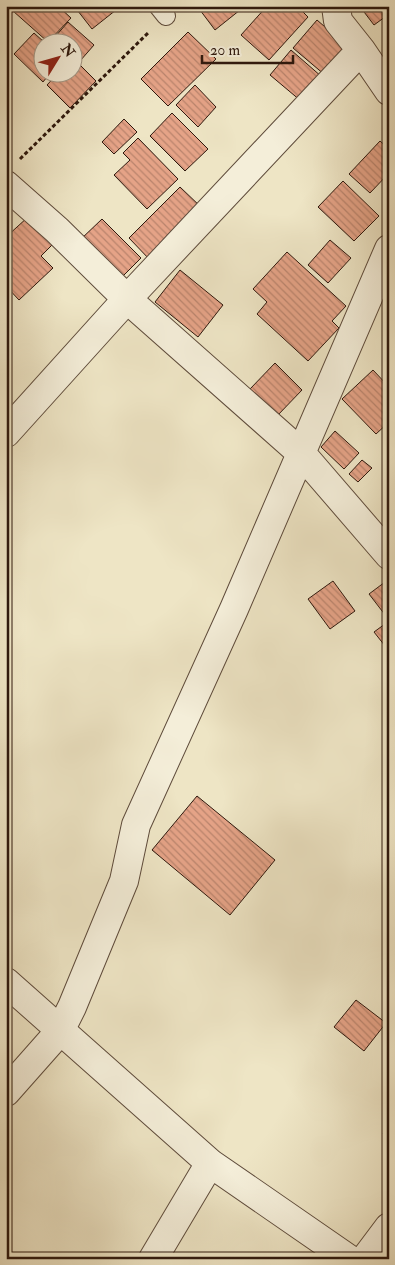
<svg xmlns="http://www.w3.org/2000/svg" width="395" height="1265" font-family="'IM FELL Double Pica',serif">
<defs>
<pattern id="building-back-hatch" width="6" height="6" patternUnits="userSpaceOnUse" patternTransform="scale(1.25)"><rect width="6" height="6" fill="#e5a387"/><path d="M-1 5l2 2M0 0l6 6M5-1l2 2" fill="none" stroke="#ba846d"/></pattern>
</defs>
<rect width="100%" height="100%" fill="#eee5c5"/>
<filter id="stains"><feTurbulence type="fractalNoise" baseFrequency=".004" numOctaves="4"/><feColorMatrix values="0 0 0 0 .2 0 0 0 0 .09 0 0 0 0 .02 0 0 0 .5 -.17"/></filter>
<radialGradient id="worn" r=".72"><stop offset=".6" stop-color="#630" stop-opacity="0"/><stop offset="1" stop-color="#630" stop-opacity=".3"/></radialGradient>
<path fill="url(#building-back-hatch)" stroke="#2e180d" d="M17,6H58L71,18L48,42L13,11Z
M74,6H113L116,10L92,29Z
M197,6H245L215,30Z
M267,6H297L308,17L269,60L241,35Z
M364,6H383L389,14L374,25L361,8Z
M317,20L348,47L325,75L293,48Z
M68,22L94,45L80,61L72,55V42H59L54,38Z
M188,32L216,59L168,106L141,79Z
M34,33L44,42H42V72H51L43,82L14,54Z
M291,50L322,77L301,101L270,75Z
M73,58L96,81L70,108L47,85L59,72H72Z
M195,85L216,107L198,127L176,105Z
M172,113L208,149L185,171L150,136Z
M124,119L137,132L114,154L102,142Z
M138,138L178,179L147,209L114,175L130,160L123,153Z
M380,141L389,149V173L370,193L349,174Z
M343,181L379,216L354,241L318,207Z
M180,187L202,208L151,261L129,238Z
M28,217L54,243L41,256L53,268L19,300L6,286V237Z
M102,219L141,258L120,279L80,240Z
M330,240L351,258L328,283L308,265Z
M287,252L346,306L332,321L339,328L308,361L257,314L267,302L253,289Z
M180,270L223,305L198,337L155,302Z
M275,363L302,390L277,416L250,389Z
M373,370L389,387V422L376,434L342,399Z
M335,431L359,453L344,469L321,447Z
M362,460L372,468L358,482L349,474Z
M389,579V620L369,594Z
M333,581L355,611L330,629L308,599Z
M389,621V651L374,632Z
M197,796L275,860L230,915L152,850Z
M356,1000L386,1023L364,1051L334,1027Z
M389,1126V1139L383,1134Z"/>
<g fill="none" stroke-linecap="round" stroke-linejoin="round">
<g stroke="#5e4b3b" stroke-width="20">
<path id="lane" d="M158,6L166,16"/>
</g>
<g stroke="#5e4b3b" stroke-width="30">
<path id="street" d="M336,6L338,21L361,50L389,91
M6,185L57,230L127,299L301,453L389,555
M6,433L127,299L361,50
M6,982L210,1163L349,1259
M6,1092L60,1031L72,1007L124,881L136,825L234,609L389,249
M153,1259L210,1163
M365,1259L389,1227"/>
</g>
<path stroke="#2e180d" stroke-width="3" stroke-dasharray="4 2.5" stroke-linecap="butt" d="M20,159L149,32"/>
<use href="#lane" stroke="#f4eed9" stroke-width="18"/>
<use href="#street" stroke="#f4eed9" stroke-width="28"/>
</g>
<rect width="395" height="1265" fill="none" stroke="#eee5c5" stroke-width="25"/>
<rect x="8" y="8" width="380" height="1250" fill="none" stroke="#2e180d" stroke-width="2.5"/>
<rect x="12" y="12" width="370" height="1240" fill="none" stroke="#2e180d"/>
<g transform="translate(58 58) rotate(53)"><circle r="24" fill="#f4eed9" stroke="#a59887"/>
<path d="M0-4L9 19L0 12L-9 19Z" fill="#8f2418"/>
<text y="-8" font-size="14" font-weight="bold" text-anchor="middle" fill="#2e180d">N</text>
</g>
<path d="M202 55v8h91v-8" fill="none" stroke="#2e180d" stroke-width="2.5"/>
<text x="210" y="55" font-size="15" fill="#2e180d" stroke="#f4eed9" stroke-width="4" paint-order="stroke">20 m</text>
<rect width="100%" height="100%" filter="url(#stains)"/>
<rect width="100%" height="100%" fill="url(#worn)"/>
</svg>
